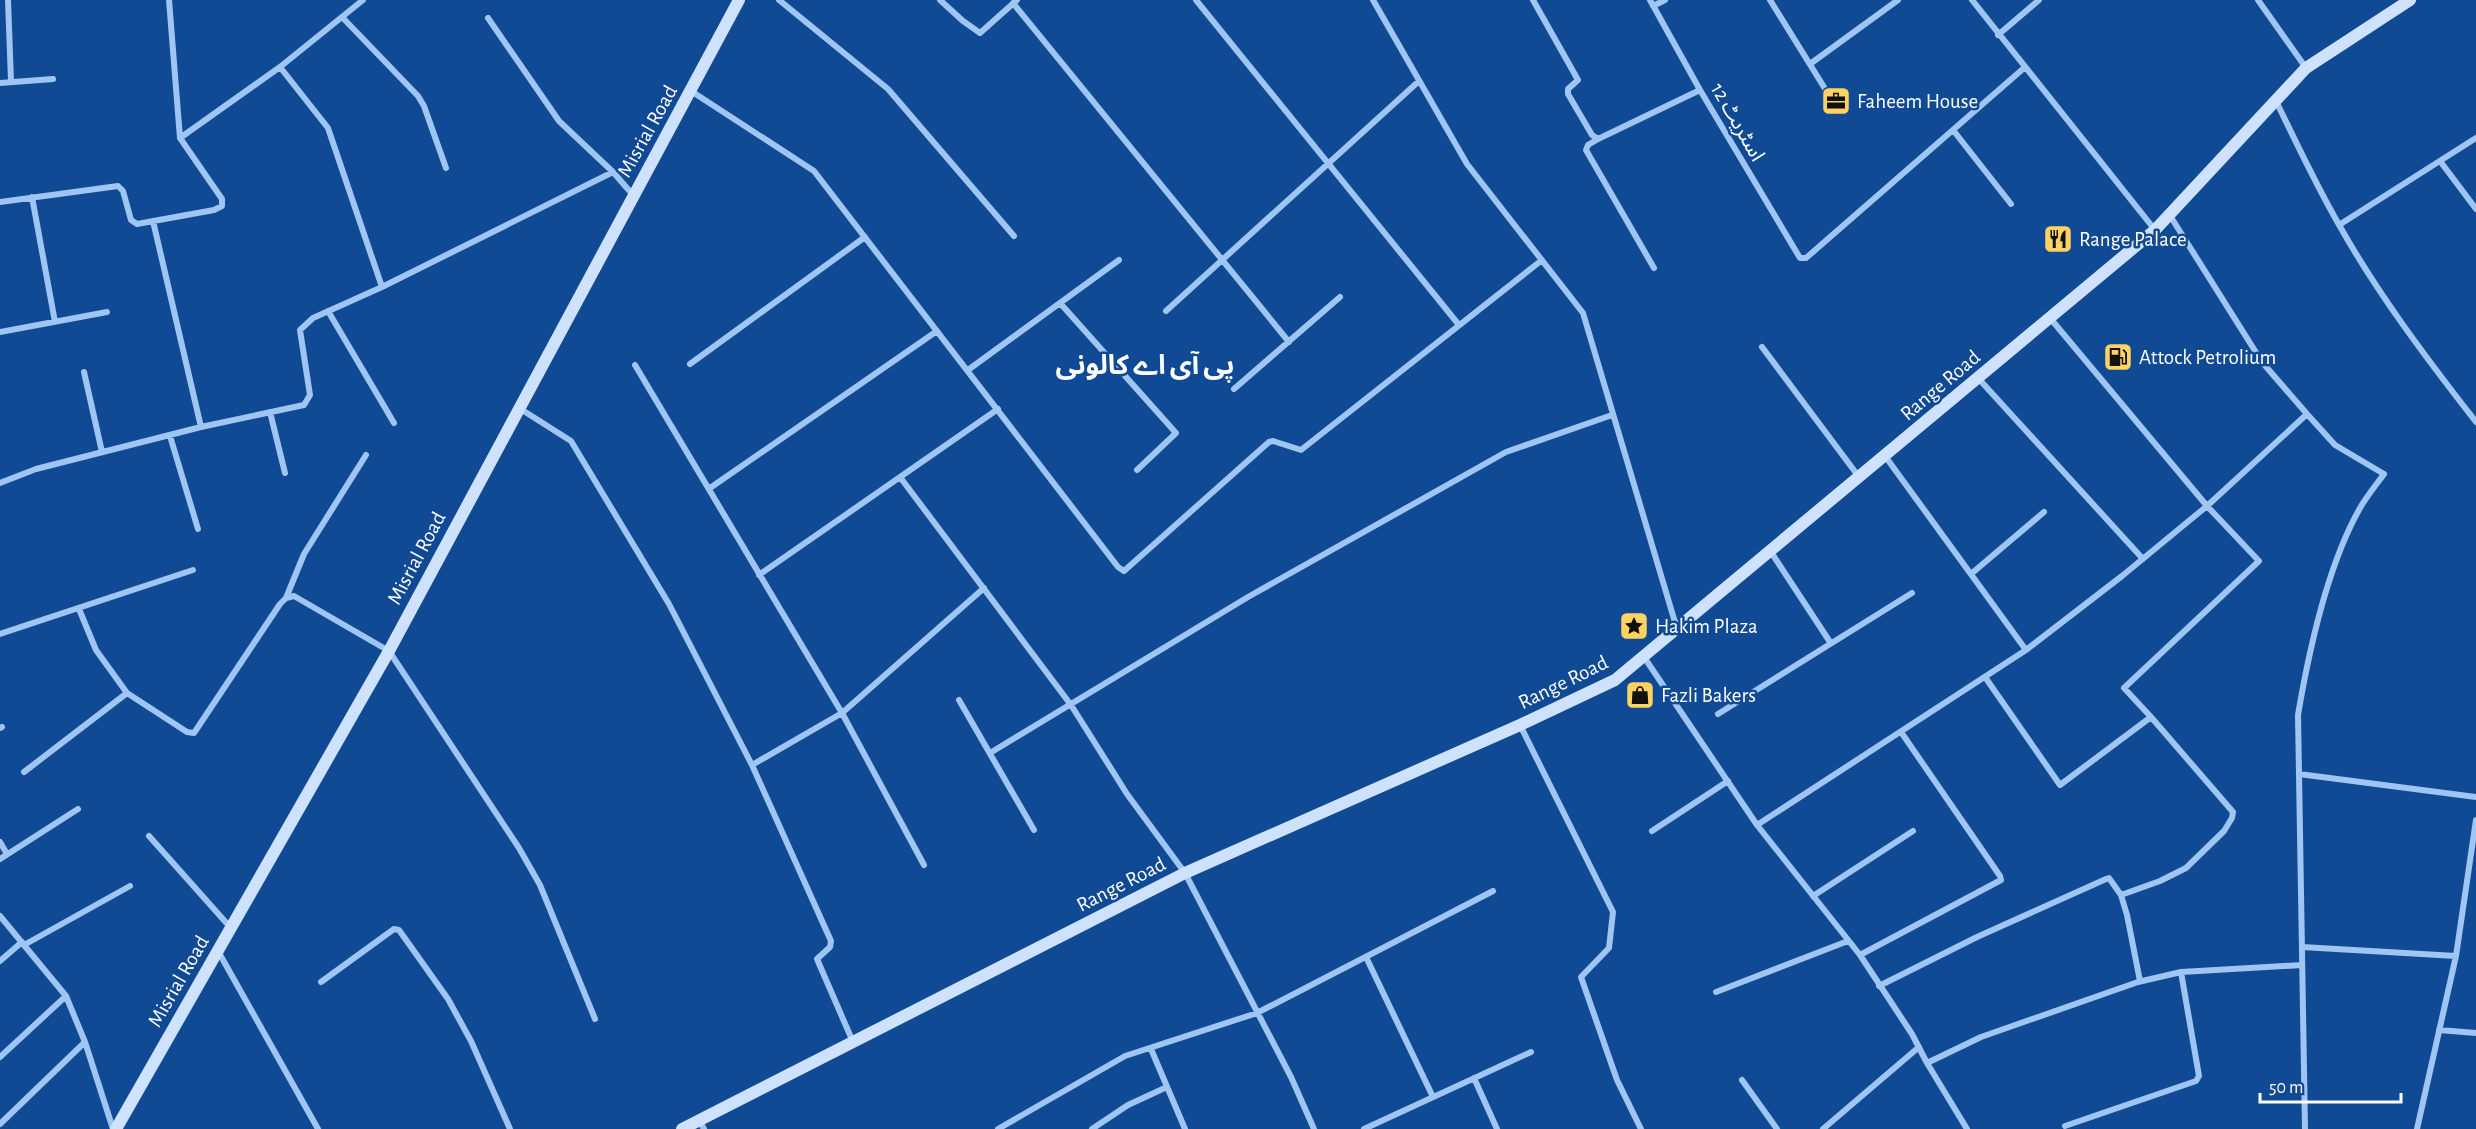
<svg xmlns="http://www.w3.org/2000/svg" width="2476" height="1129" font-family="'Alegreya Sans','Noto Sans Arabic',sans-serif">
<rect width="100%" height="100%" fill="#114a94"/>
<g fill="none" stroke-linecap="round" stroke-linejoin="round">
<path stroke="#9fc5f3" stroke-width="6" d="M8,0L11,81
M779,0L888,89L1014,236
M940,0L963,21L980,33L1017,0
M1196,0L1459,325
M1373,0L1467,164L1583,313L1677,629
M1533,0L1578,80L1568,89V94L1592,135L1598,139
M1650,0L1700,90L1800,258H1806L2024,68
M1770,0L1832,100
M1972,0L2155,230
M2258,0L2306,68
M1013,3L1289,342
M1653,6L1665,0
M342,17L418,96L424,106L446,168
M488,18L559,121L613,172
M1998,35L2039,0
M1810,64L1898,0
M280,67L328,128L382,287L613,172L633,195
M0,83L53,79
M691,91L814,171L1118,567L1124,571L1269,442L1273,441L1301,450L1542,260
M2276,101C2296,142 2315,183 2338,223C2377,293 2427,359 2476,422
M1953,130L2011,204
M180,138L280,67L363,0
M2440,161L2476,209
M32,197L55,322
M0,202L118,186L123,191L131,220L137,224L214,210L222,206V199L180,138L169,0
M153,221L201,427
M2339,225L2476,138
M1654,268L1586,150L1588,145L1598,139L1700,90
M1060,303L1176,433L1137,470
M328,311L394,423
M1166,311L1419,81
M0,332L107,312
M1762,347L1859,477
M690,364L865,237
M635,365L842,713L924,865
M968,370L1119,260
M84,372L102,452
M1978,378L2143,559
M1234,389L1340,297
M519,408L571,441L669,604L752,765L831,941L830,947L817,959L853,1042
M270,412L285,473
M170,436L198,529
M1885,456L2026,650
M900,477L1071,705L1127,794L1185,873L1291,1077L1314,1129
M0,483L36,469L201,427L304,405L310,395L300,330L313,318L382,287
M710,488L937,331
M1771,552L1830,642
M1971,574L2044,512
M759,575L998,409
M286,598L294,596L389,651L519,848L540,885L595,1019
M79,609L96,650L127,693L187,732L194,733L280,604L286,598L304,554L366,455
M0,634L193,570
M1644,657L1757,825L1860,955L1912,1034L1927,1063L1967,1129
M1985,677L2060,785L2151,717L2124,688L2259,561L2207,506L2050,318
M959,700L1034,830
M1718,714L1912,593
M1520,725L1613,912L1609,948L1581,977L1617,1080L1641,1129
M0,728L2,727
M990,753L1248,597L1506,452L1612,415
M752,765L842,713L984,588
M24,772L127,693
M2299,774L2476,797
M1757,825L2026,650L2122,576L2207,506L2307,414L2262,362L2169,214
M1652,831L1728,781
M149,836L230,927
M0,842L7,854
M0,859L78,809
M1813,896L1913,831
M0,916L66,996L85,1042L113,1129
M24,945L130,886
M2302,947L2456,956
M218,951L318,1129
M1860,955L2001,880L2000,876L1901,732
M1366,957L1433,1097
M0,961L22,942
M2140,981L2127,915L2121,895L2160,881L2186,868L2224,831L2232,818L2233,812L2151,717
M321,982L394,929L399,930L448,999L471,1041L510,1129
M1879,986L1977,937L2106,879L2109,878L2121,895
M1716,992L1848,941
M2439,1030L2476,1033
M1151,1049L1185,1129
M0,1057L66,996
M1927,1063L1981,1037L2138,982L2181,972L2302,965
M1474,1078L1497,1129
M1742,1080L1777,1129
M699,1120L704,1129
M0,1124L85,1042
M2065,1126L2196,1081L2199,1076L2181,972
M998,1129L1125,1056L1257,1013L1493,891
M1092,1129L1128,1105L1167,1087
M1364,1129L1531,1052
M1823,1129L1919,1047
M2305,1129L2298,715C2309,650 2327,566 2360,508C2367,496 2376,485 2384,474L2335,445L2307,414
M2417,1129L2456,956L2476,820"/>
<path stroke="#cee2fd" stroke-width="12" d="M116,1129L389,651L739,0
M682,1129L1185,873L1520,725L1615,680L2155,230L2306,68L2410,0"/>
</g>
<defs>
<g id="office-square" transform="scale(1.5)"><rect x="-9" y="-9" width="18" height="18" rx="4" fill="#ffd261" stroke="#114a94"/><path d="M-6-3h4V-5.5h4V-3h4V5H-6ZM-1-4.5V-3h2v-1.5ZM-6 0V1H6V0Z" fill="#111"/></g>
<g id="restaurant-square" transform="scale(1.5)"><rect x="-9" y="-9" width="18" height="18" rx="4" fill="#ffd261" stroke="#114a94"/><path d="M-5-6h1v4h1v-4h1v4h1v-4h1v5L-1.5 .5V6h-2V.5L-5-1ZM5-6V6H3V1.5H1.5Q1.5-4 5-6Z" fill="#111"/></g>
<g id="fuel-square" transform="scale(1.5)"><rect x="-9" y="-9" width="18" height="18" rx="4" fill="#ffd261" stroke="#114a94"/><path d="M-5.5-6h7V0h2V4h1.3V-2.5L3-4.5l.8-.8L6-3V5H2.5V1h-1V6h-7ZM-4.2-4.7v3.2H.2V-4.7Z" fill="#111"/></g>
<g id="sight-square" transform="scale(1.5)"><rect x="-9" y="-9" width="18" height="18" rx="4" fill="#ffd261" stroke="#114a94"/><path d="M0-6L1.8-2.2L6-1.7L2.9 1.2L3.7 5.4L0 3.3L-3.7 5.4L-2.9 1.2L-6-1.7L-1.8-2.2Z" fill="#111"/></g>
<g id="shop-square" transform="scale(1.5)"><rect x="-9" y="-9" width="18" height="18" rx="4" fill="#ffd261" stroke="#114a94"/><path d="M-5-2.5h2.3a2.7 3.5 0 0 1 5.4 0H5L5.5 6h-11ZM-1.5-2.5h3a1.5 2.3 0 0 0-3 0Z" fill="#111"/></g>
</defs>
<g fill-rule="evenodd">
<use href="#office-square" x="1836" y="101"/>
<use href="#restaurant-square" x="2058" y="239"/>
<use href="#fuel-square" x="2118" y="357"/>
<use href="#sight-square" x="1634" y="626"/>
<use href="#shop-square" x="1640" y="695"/>
</g>
<g text-anchor="middle" stroke-width="5" stroke-linejoin="round" paint-order="stroke">
<g font-size="21" fill="#fff" stroke="#114a94" text-anchor="start">
<text x="1857" y="108">Faheem House</text>
<text x="2079" y="246">Range Palace</text>
<text x="2139" y="364">Attock Petrolium</text>
<text x="1655" y="633">Hakim Plaza</text>
<text x="1661" y="702">Fazli Bakers</text>
</g>
<g font-size="21" fill="#fff" stroke="#114a94">
<text transform="translate(1738 122) rotate(60)" y="7">اسٹریٹ 12</text>
<text transform="translate(647 131) rotate(-61)" y="7">Misrial Road</text>
<text transform="translate(1940 385) rotate(-40)" y="7">Range Road</text>
<text transform="translate(416 558) rotate(-62)" y="7">Misrial Road</text>
<text transform="translate(1563 682) rotate(-26)" y="7">Range Road</text>
<text transform="translate(1121 884) rotate(-27)" y="7">Range Road</text>
<text transform="translate(178 981) rotate(-60)" y="7">Misrial Road</text>
</g>
<g font-size="27" font-weight="bold" fill="#fff" stroke="#114a94">
<text x="1145" y="374">پی آی اے کالونی</text>
</g>
</g>
<path d="M2260 1093v9h141v-9" fill="none" stroke="#ffffff" stroke-width="3"/>
<text x="2269" y="1093" font-size="18" fill="#ffffff" stroke="#114a94" stroke-width="4.5" paint-order="stroke">50 m</text>
</svg>
